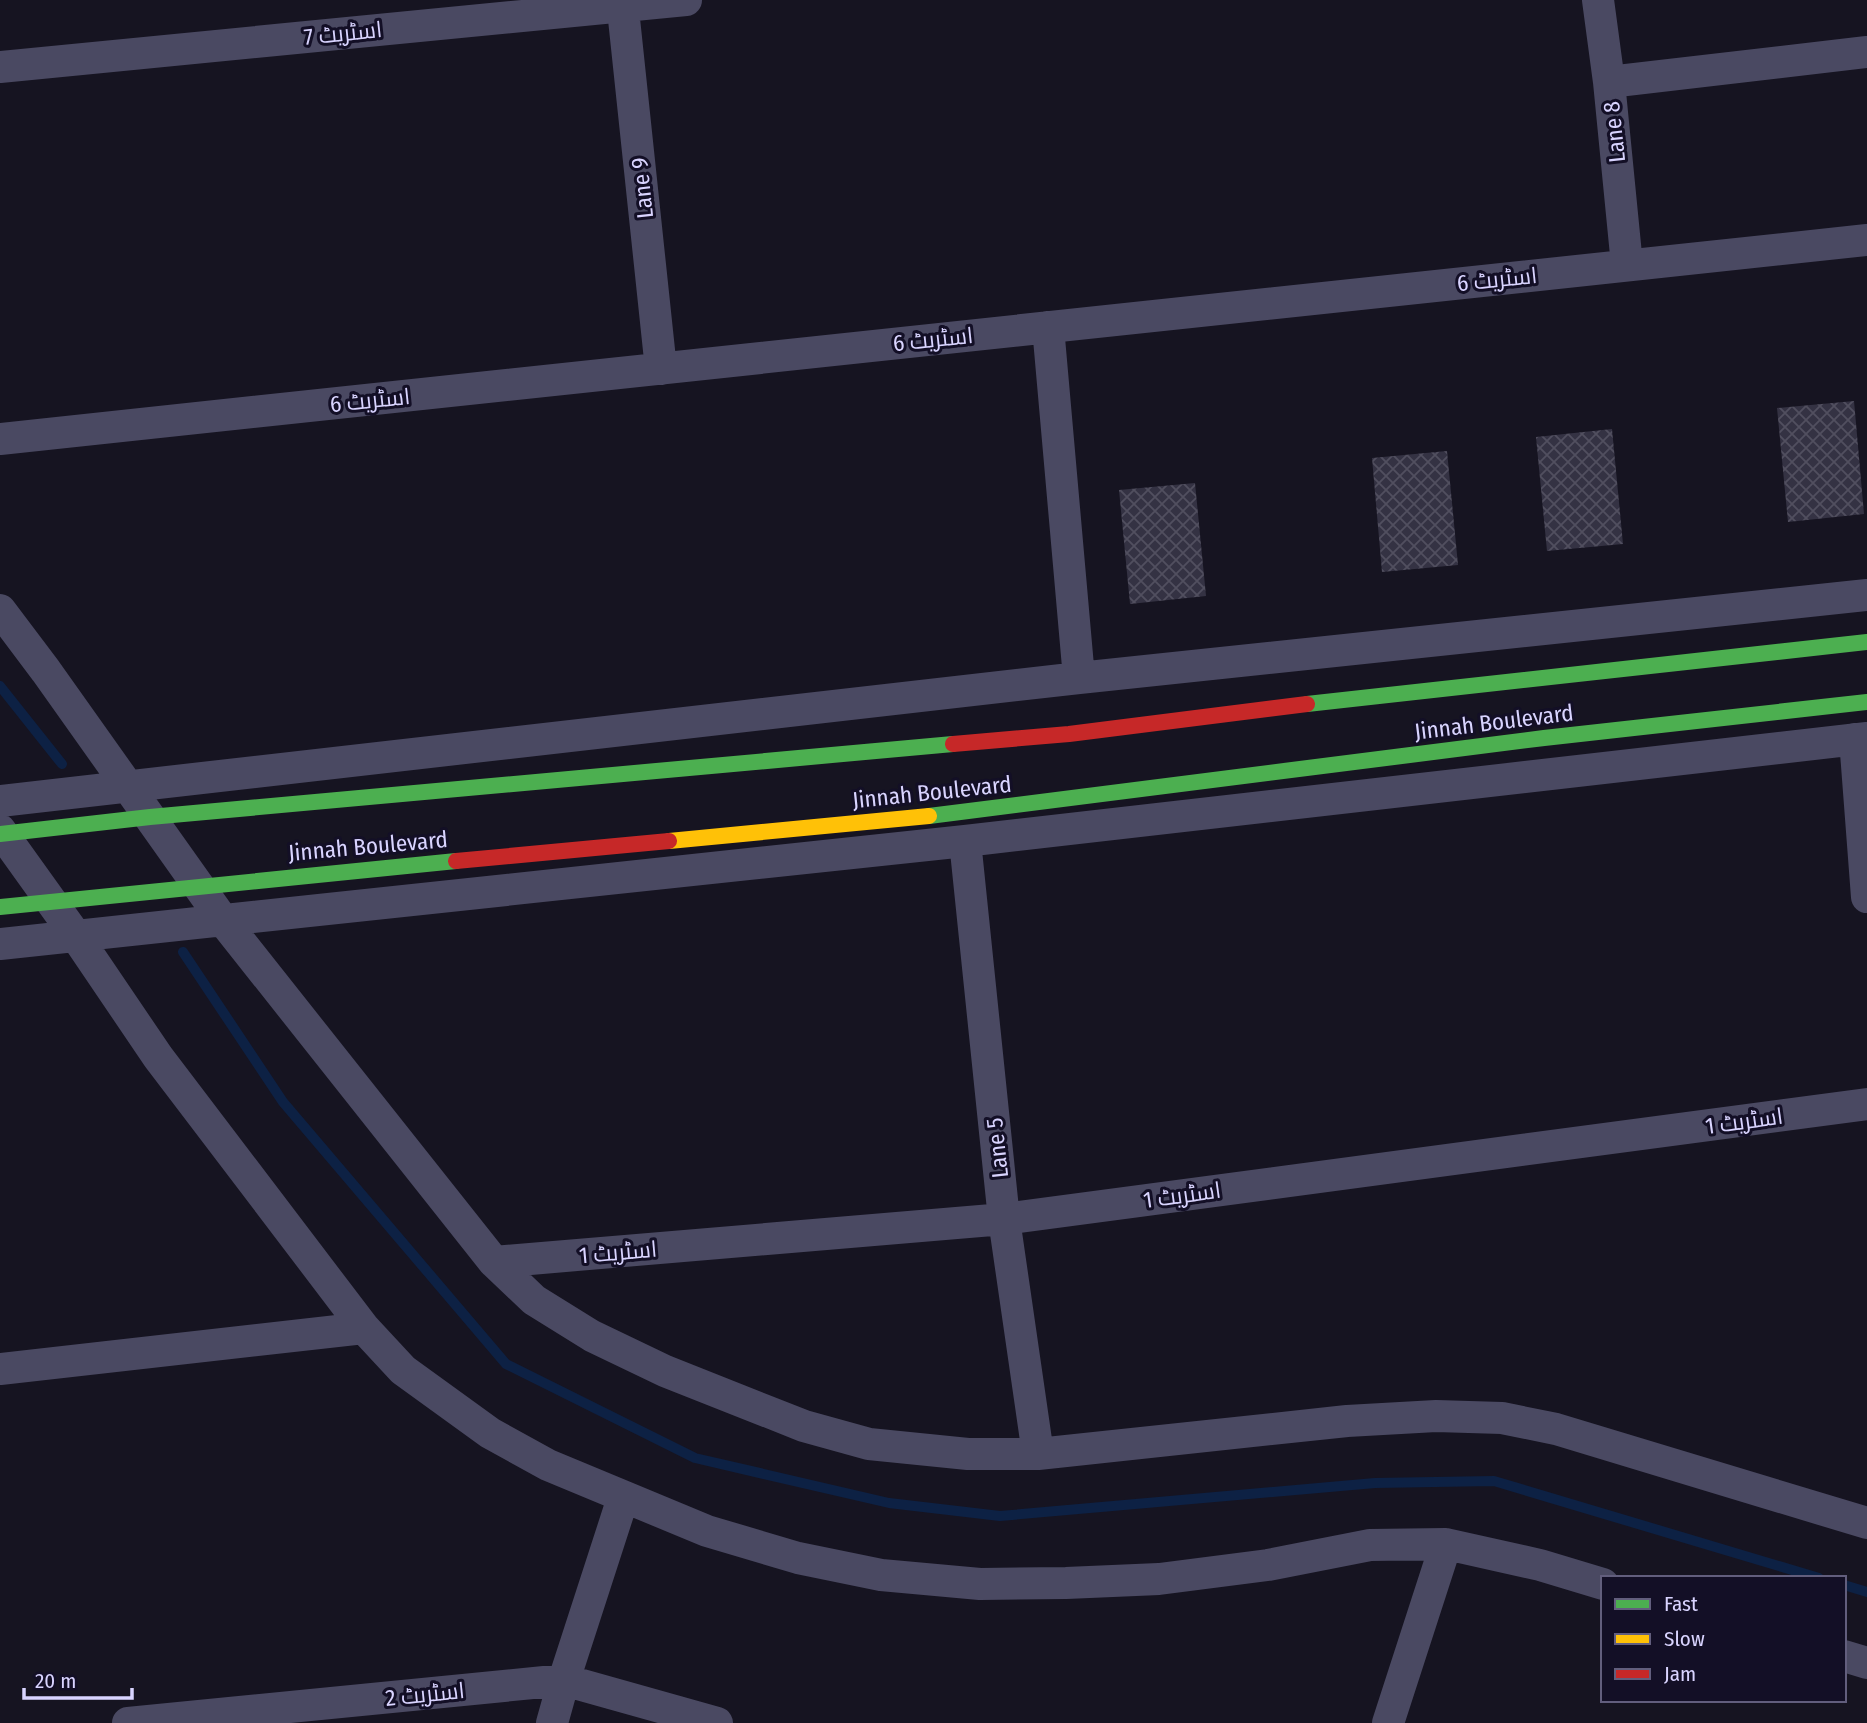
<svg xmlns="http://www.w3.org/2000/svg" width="1867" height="1723" font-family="'Fira Sans Condensed',Cairo,sans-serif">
<defs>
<pattern id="building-cross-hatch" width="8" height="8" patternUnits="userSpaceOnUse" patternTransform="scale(1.75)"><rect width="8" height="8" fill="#343243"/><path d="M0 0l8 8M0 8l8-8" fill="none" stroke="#514f5f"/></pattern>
</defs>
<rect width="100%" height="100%" fill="#161421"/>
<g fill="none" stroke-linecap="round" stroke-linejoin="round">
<path stroke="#0d2144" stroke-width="10" d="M0,686L62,764
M183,952L283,1102L506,1364L695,1458L889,1503L1000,1516L1375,1483L1494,1481L1819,1578
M1844,1585L1867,1592"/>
</g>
<path fill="url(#building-cross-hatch)" d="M1854,401L1864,514L1788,522L1777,408Z
M1612,429L1623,544L1547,551L1536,437Z
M1447,451L1458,565L1382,572L1372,458Z
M1195,483L1206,596L1130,604L1119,490Z"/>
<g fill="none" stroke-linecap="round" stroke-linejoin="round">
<path stroke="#4a4962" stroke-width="32" d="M622,0L661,369
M1598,0L1609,82L1627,265
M0,67L686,0
M1609,82L1867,52
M1048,327L1079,678
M0,439L1867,240
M0,610L46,671L222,919L494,1262L534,1300L592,1336L665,1371L804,1426L869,1444L968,1454H1038L1347,1421L1436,1416L1502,1418L1556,1429L1867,1523
M1855,739L1867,897
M0,801L1079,678L1867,595
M0,830L76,936L158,1057L364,1328L403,1370L490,1433L548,1465L707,1531L798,1558L881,1575L980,1584L1066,1583L1159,1579L1268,1565L1370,1545L1446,1544L1540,1565L1603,1584
M965,841L1004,1219L1038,1454
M0,944L965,841L1867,738
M494,1262L1004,1219L1867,1104
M0,1369L364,1328
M1844,1656L1867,1663
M128,1723L564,1680L717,1723
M552,1723L564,1680L623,1498
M1388,1723L1446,1544"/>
<path stroke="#4caf50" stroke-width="16" d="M1307,704L1867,642
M929,816L1544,738L1867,702
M0,834L150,817L953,744
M0,907L456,861"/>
<path stroke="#ffc107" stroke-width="16" d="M669,841L929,816"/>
<path stroke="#c62828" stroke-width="16" d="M953,744L1069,734L1307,704
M456,861L669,841"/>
</g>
<g text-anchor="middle" stroke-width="6" stroke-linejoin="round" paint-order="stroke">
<g font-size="23" fill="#d9d4ff" stroke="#130f26">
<text transform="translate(343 33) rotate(-6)" y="8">اسٹریٹ 7</text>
<text transform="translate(1614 132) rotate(-96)" y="8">Lane 8</text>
<text transform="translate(642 188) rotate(-96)" y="8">Lane 9</text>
<text transform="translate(1497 279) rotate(-6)" y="8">اسٹریٹ 6</text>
<text transform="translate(933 339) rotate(-6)" y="8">اسٹریٹ 6</text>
<text transform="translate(370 400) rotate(-6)" y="8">اسٹریٹ 6</text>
<text transform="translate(1494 722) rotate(-7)" y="8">Jinnah Boulevard</text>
<text transform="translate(932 792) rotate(-6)" y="8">Jinnah Boulevard</text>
<text transform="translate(368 846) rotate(-5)" y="8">Jinnah Boulevard</text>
<text transform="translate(1744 1121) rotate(-8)" y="8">اسٹریٹ 1</text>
<text transform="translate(997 1148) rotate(-96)" y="8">Lane 5</text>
<text transform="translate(1182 1195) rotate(-8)" y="8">اسٹریٹ 1</text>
<text transform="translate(618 1252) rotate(-5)" y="8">اسٹریٹ 1</text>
<text transform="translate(425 1694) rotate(-6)" y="8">اسٹریٹ 2</text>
</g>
</g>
<rect x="1601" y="1576" width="245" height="126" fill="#130f26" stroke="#625e7d" stroke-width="2"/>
<rect x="1615" y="1599" width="35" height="10" fill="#4caf50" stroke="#625e7d" stroke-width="2"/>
<text x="1664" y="1611" font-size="21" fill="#d9d4ff">Fast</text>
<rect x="1615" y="1634" width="35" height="10" fill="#ffc107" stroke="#625e7d" stroke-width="2"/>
<text x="1664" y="1646" font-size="21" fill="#d9d4ff">Slow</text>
<rect x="1615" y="1669" width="35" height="10" fill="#c62828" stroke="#625e7d" stroke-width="2"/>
<text x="1664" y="1681" font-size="21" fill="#d9d4ff">Jam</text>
<path d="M24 1688v10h108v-10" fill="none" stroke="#d9d4ff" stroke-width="3.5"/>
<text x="35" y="1688" font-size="21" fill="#d9d4ff" stroke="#130f26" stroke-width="5" paint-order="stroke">20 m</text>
</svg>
